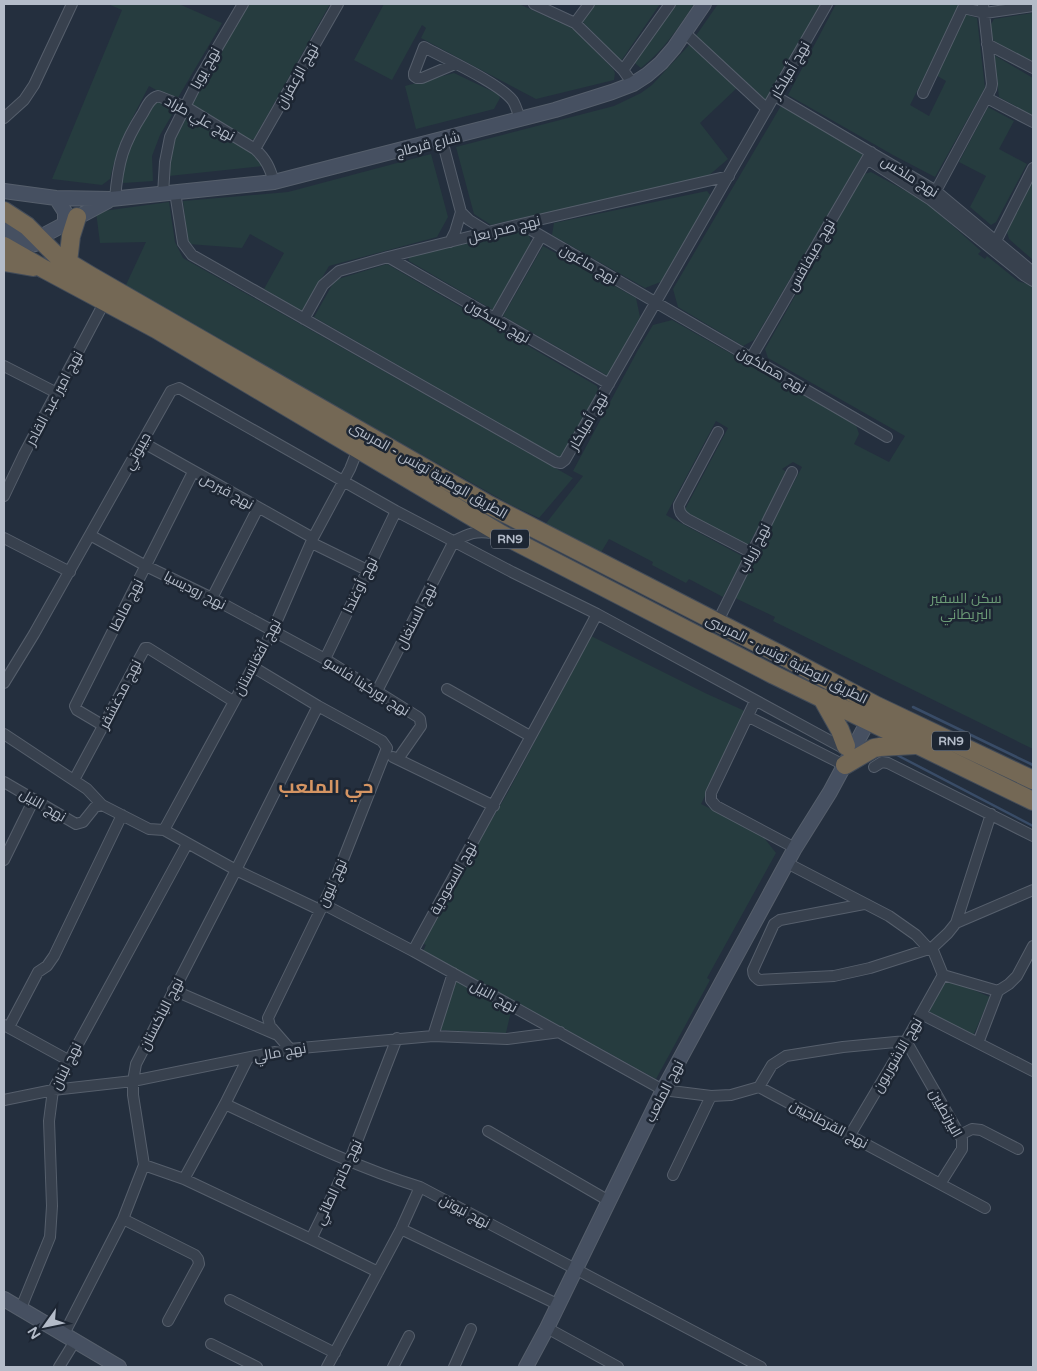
<svg xmlns="http://www.w3.org/2000/svg" width="1037" height="1371" font-family="'Varela Round',Cairo,sans-serif">
<rect width="100%" height="100%" fill="#242f3e"/>
<path fill="#263c3f" d="M108,4H179L222,23L176,101L149,86C133,117 117,145 110,179L102,185L52,179L122,10Z
M247,4H330L254,139L250,140L191,105L190,100Z
M384,4H519L574,29L613,69L615,73L614,80L536,99L421,38L426,28L422,25L392,80L354,60Z
M592,4H660L621,61L581,20Z
M672,4H694C678,28 664,50 641,68L632,61Z
M718,4H823L769,103L695,37Z
M836,4H961L910,105L929,116L946,81L936,75L965,14L977,18L985,88L935,177L893,155L788,95Z
M1033,13V64L995,42L992,38L990,26L994,19Z
M691,43L739,86L700,123L728,159L707,177L491,225L474,214L456,147L614,106L641,93L652,85Z
M994,55L1033,78V116L999,97Z
M454,73L498,94L500,98L494,109L416,129L405,86Z
M154,96L176,108L160,135L152,156L153,181L123,183L119,176L125,150Z
M782,104L864,153L754,340L743,346L678,307L673,289Z
M988,107L1014,121L999,149L1027,164L996,222L991,225L970,207L986,176L959,162Z
M191,117L257,155L263,166L169,176L166,159L174,138L185,119Z
M431,154L448,217L437,237L329,266L302,311L264,289L284,253L250,234L242,248L188,244L183,201L288,192Z
M871,172L926,202L981,251L978,254L985,259L987,256L1018,281L1033,286V749L773,621L775,617L733,597L754,558L758,560L761,554L757,552L802,467L793,462L782,469L788,473L748,546L684,511L728,428L716,421L666,515L744,557L723,597L689,579L686,583L652,565L653,562L609,539L600,554L544,526L583,476L573,471L638,350L653,325L672,320L856,425L859,434L854,444L889,462L905,436L768,358L765,349L864,174Z
M1033,179V260L1009,239L1007,232Z
M707,191L711,196L663,281L645,288L552,235L554,223Z
M169,202L175,242L183,258L573,478L539,518L511,505L125,287L146,242L100,243L96,212Z
M521,230L529,234L531,243L493,310L409,261L408,257Z
M543,246L636,298L640,317L608,376L503,316Z
M387,264L597,386L599,393L561,459L314,317L335,280Z
M591,636L705,693L747,712L701,804L761,834L776,853L707,978L710,980L656,1079L423,951L426,945L422,943L480,839L507,794Z
M945,978L990,997L973,1036L928,1011Z
M455,979L511,1011L506,1033L438,1030Z"/>
<g fill="none" stroke-linecap="round" stroke-linejoin="round">
<path stroke="#394c67" stroke-width="2.5" d="M913,707L1033,765
M895,754L1033,826"/>
<g stroke="#565f6c" stroke-width="12">
<path id="street" d="M534,4L575,23L623,70L633,84
M963,8L985,13L1033,6
M575,23L589,4
M685,33L767,109
M987,44L1033,68
M455,64L422,78H417L414,76V73L424,47C444,58 501,84 513,101C516,106 518,113 520,119
M623,70L670,4
M923,93L963,8L967,4
M775,96L936,191L1033,272
M987,98L1033,122
M4,118L24,100L34,85L72,4
M442,140L461,212L455,232L450,242
M255,149L338,4
M867,159L931,200L1025,276L1033,281
M175,192L183,243L192,255L556,462L561,463L565,460L827,4
M163,194L165,162L170,137L199,79L243,4
M115,199C118,162 123,144 143,113C147,106 150,98 158,96L186,107L255,149C266,159 270,168 274,182
M931,200L991,89L992,84L983,4
M461,212L469,220L490,233
M521,224L887,437
M994,245L1033,168
M388,257L609,384
M304,319L323,285L339,271L388,257L521,224L729,176
M494,319L541,236
M751,358L871,152
M4,366L57,393
M718,432L679,505C679,512 681,515 687,519L752,553
M142,442L313,538
M4,496L24,454L105,301
M90,535L146,566L212,598L325,659L418,717L420,719L421,726L398,759
M4,538L70,572
M312,543L367,570
M212,598L258,508
M717,623L792,472
M325,659L396,511
M253,667L318,706L382,741L387,748L335,880L268,1018L270,1026L290,1049
M4,683L34,634L171,391L179,388L396,511L512,572L597,614L845,749
M447,689L530,736
M377,691L454,541C470,533 475,531 492,533
M755,701L711,793V800L716,806L795,848
M749,717L838,762
M104,726L77,710L75,706L193,472
M4,734L87,789L102,805
M393,757L494,806
M874,767L882,762L888,763L1033,836
M74,780L145,648H148L233,701
M4,782L76,824L83,822L95,807L102,805L149,829L164,830L236,870L320,910
M164,830L272,632L313,538L350,469L358,449
M4,860L34,799
M787,863L889,916L916,935L929,949
M323,904L413,951L663,1090L711,1096L731,1095L759,1087L985,1208
M864,904L780,920L774,924L753,970C753,976 755,977 759,980L834,976L870,968L932,948L948,933L956,923L991,814
M956,923L1033,890
M932,948L943,975L998,991
M413,951C474,839 537,727 597,614
M173,990L275,1034
M921,1014L1033,1071
M4,1025L68,1060
M9,1027L38,972L47,966L54,956L122,815
M433,1036L453,973
M978,1043L998,991L1009,984L1017,976L1033,946
M759,1087L772,1065L786,1056L843,1047L906,1041L962,1139V1149L940,1184
M4,1100L53,1090L133,1081L290,1049L433,1036L507,1039L560,1032
M225,1104C289,1134 352,1166 420,1187L761,1367
M488,1131L609,1201
M850,1135L906,1041L943,975
M960,1135L972,1129L981,1130L1018,1149
M144,1165L184,1179L311,1239L349,1162L397,1038
M673,1175L711,1096
M184,1179L225,1104L248,1058
M123,1219L195,1255L198,1259L199,1264L168,1321
M401,1229L559,1305
M311,1239L378,1272
M230,1300L335,1353
M21,1308L50,1237L52,1206L49,1121L53,1090L187,844
M547,1328L618,1367
M64,1334L123,1219L144,1165L133,1095V1081L136,1064L236,870L318,706
M211,1344L257,1367
M59,1367L75,1341
M327,1367L401,1229L420,1187
M393,1367L409,1336
M454,1367L471,1329"/>
</g>
<g stroke="#565f6c" stroke-width="16">
<path id="secondary" d="M4,191L56,198L111,199L274,182L555,110L612,92L633,84L647,75L661,63L674,48L704,4
M56,198L65,212V225
M4,230L35,244
M4,250L31,242L108,201
M4,1299L119,1367
M526,1367L547,1328L663,1090L795,848L830,792L873,712"/>
</g>
<g stroke="#434c59" stroke-width="20">
<path id="highway" d="M4,211L27,226L56,255L91,276L489,505L779,654L877,706L1033,780
M4,246L44,269L156,329L501,534L774,675L1033,801
M4,262L33,267
M68,262L71,236L77,217
M822,698L840,730L846,746
M845,765L874,748L880,747L915,745"/>
</g>
<use href="#street" stroke="#38414e" stroke-width="10"/>
<use href="#secondary" stroke="#465061" stroke-width="14"/>
<use href="#highway" stroke="#746855" stroke-width="18"/>
</g>
<g text-anchor="middle" stroke-width="5" stroke-linejoin="round" paint-order="stroke">
<g fill="#1d2633" stroke="#878f9c" stroke-width="1">
<rect x="491" y="529.5" width="38" height="19" rx="4"/>
<rect x="932" y="731.5" width="38" height="19" rx="4"/>
</g>
<g font-size="12" font-weight="bold" fill="#b4bcc9">
<text x="510" y="543">RN9</text>
<text x="951" y="745">RN9</text>
</g>
<g font-size="14" fill="#b4bcc9" stroke="#1d2633">
<text transform="translate(205 68) rotate(-61)" y="5">نهج يوبا</text>
<text transform="translate(790 70) rotate(-60)" y="5">نهج أميلكار</text>
<text transform="translate(297 76) rotate(-61)" y="5">نهج الزعفران</text>
<text transform="translate(200 118) rotate(29)" y="5">نهج علي طراد</text>
<text transform="translate(428 144) rotate(-14)" y="5">شارع قرطاج</text>
<text transform="translate(910 176) rotate(32)" y="5">نهج ملخس</text>
<text transform="translate(504 229) rotate(-14)" y="5">نهج صدر بعل</text>
<text transform="translate(811 255) rotate(-60)" y="5">نهج صيفاقس</text>
<text transform="translate(589 264) rotate(30)" y="5">نهج ماغون</text>
<text transform="translate(498 321) rotate(30)" y="5">نهج جسكون</text>
<text transform="translate(772 370) rotate(30)" y="5">نهج هملكون</text>
<text transform="translate(54 398) rotate(-62)" y="5">نهج امير عبد القادر</text>
<text transform="translate(588 421) rotate(-60)" y="5">نهج أميلكار</text>
<text transform="translate(137 451) rotate(-61)" y="5">جيبوتي</text>
<text transform="translate(429 470) rotate(30)" y="5">الطريق الوطنية تونس - المرسى</text>
<text transform="translate(227 491) rotate(29)" y="5">نهج قبرص</text>
<text transform="translate(754 548) rotate(-63)" y="5">نهج زرياب</text>
<text transform="translate(360 585) rotate(-64)" y="5">نهج أوغندا</text>
<text transform="translate(195 590) rotate(27)" y="5">نهج روديسيا</text>
<text transform="translate(126 605) rotate(-63)" y="5">نهج مالطا</text>
<text transform="translate(416 616) rotate(-63)" y="5">نهج السنغال</text>
<text transform="translate(257 657) rotate(-62)" y="5">نهج أفغانستان</text>
<text transform="translate(787 659) rotate(27)" y="5">الطريق الوطنية تونس - المرسى</text>
<text transform="translate(367 686) rotate(32)" y="5">نهج بوركينا فاسو</text>
<text transform="translate(120 694) rotate(-63)" y="5">نهج مدغشقر</text>
<text transform="translate(43 805) rotate(30)" y="5">نهج النيل</text>
<text transform="translate(453 878) rotate(-61)" y="5">نهج السعودية</text>
<text transform="translate(332 883) rotate(-66)" y="5">نهج ليون</text>
<text transform="translate(494 996) rotate(29)" y="5">نهج النيل</text>
<text transform="translate(161 1014) rotate(-63)" y="5">نهج الباكستان</text>
<text transform="translate(280 1052) rotate(-10)" y="5">نهج مالي</text>
<text transform="translate(897 1055) rotate(-60)" y="5">نهج الآشوريون</text>
<text transform="translate(66 1066) rotate(-64)" y="5">نهج لبنان</text>
<text transform="translate(664 1091) rotate(-63)" y="5">نهج الملعب</text>
<text transform="translate(946 1113) rotate(61)" y="5">البيزنطيين</text>
<text transform="translate(829 1124) rotate(28)" y="5">نهج القرطاجيين</text>
<text transform="translate(338 1182) rotate(-65)" y="5">نهج حاتم الطائي</text>
<text transform="translate(465 1211) rotate(28)" y="5">نهج نيوتن</text>
</g>
<g font-size="14" fill="#6b9a76" stroke="#1d2633">
<text x="966" y="603">سكن السفير<tspan x="966" dy="16">البريطاني</tspan></text>
</g>
<g font-size="19" font-weight="bold" fill="#d59563" stroke="#1d2633">
<text x="326" y="793">حي الملعب</text>
</g>
</g>
<rect width="1037" height="1371" fill="none" stroke="#b4bcc9" stroke-width="10"/>
<g transform="translate(45 1326) rotate(237)" stroke="#1d2633" stroke-width="4" paint-order="stroke">
<path d="M0-4L9 19L0 12L-9 19Z" fill="#b4bcc9"/>
<text y="-8" font-size="14" font-weight="bold" text-anchor="middle" fill="#b4bcc9">N</text>
</g>
</svg>
